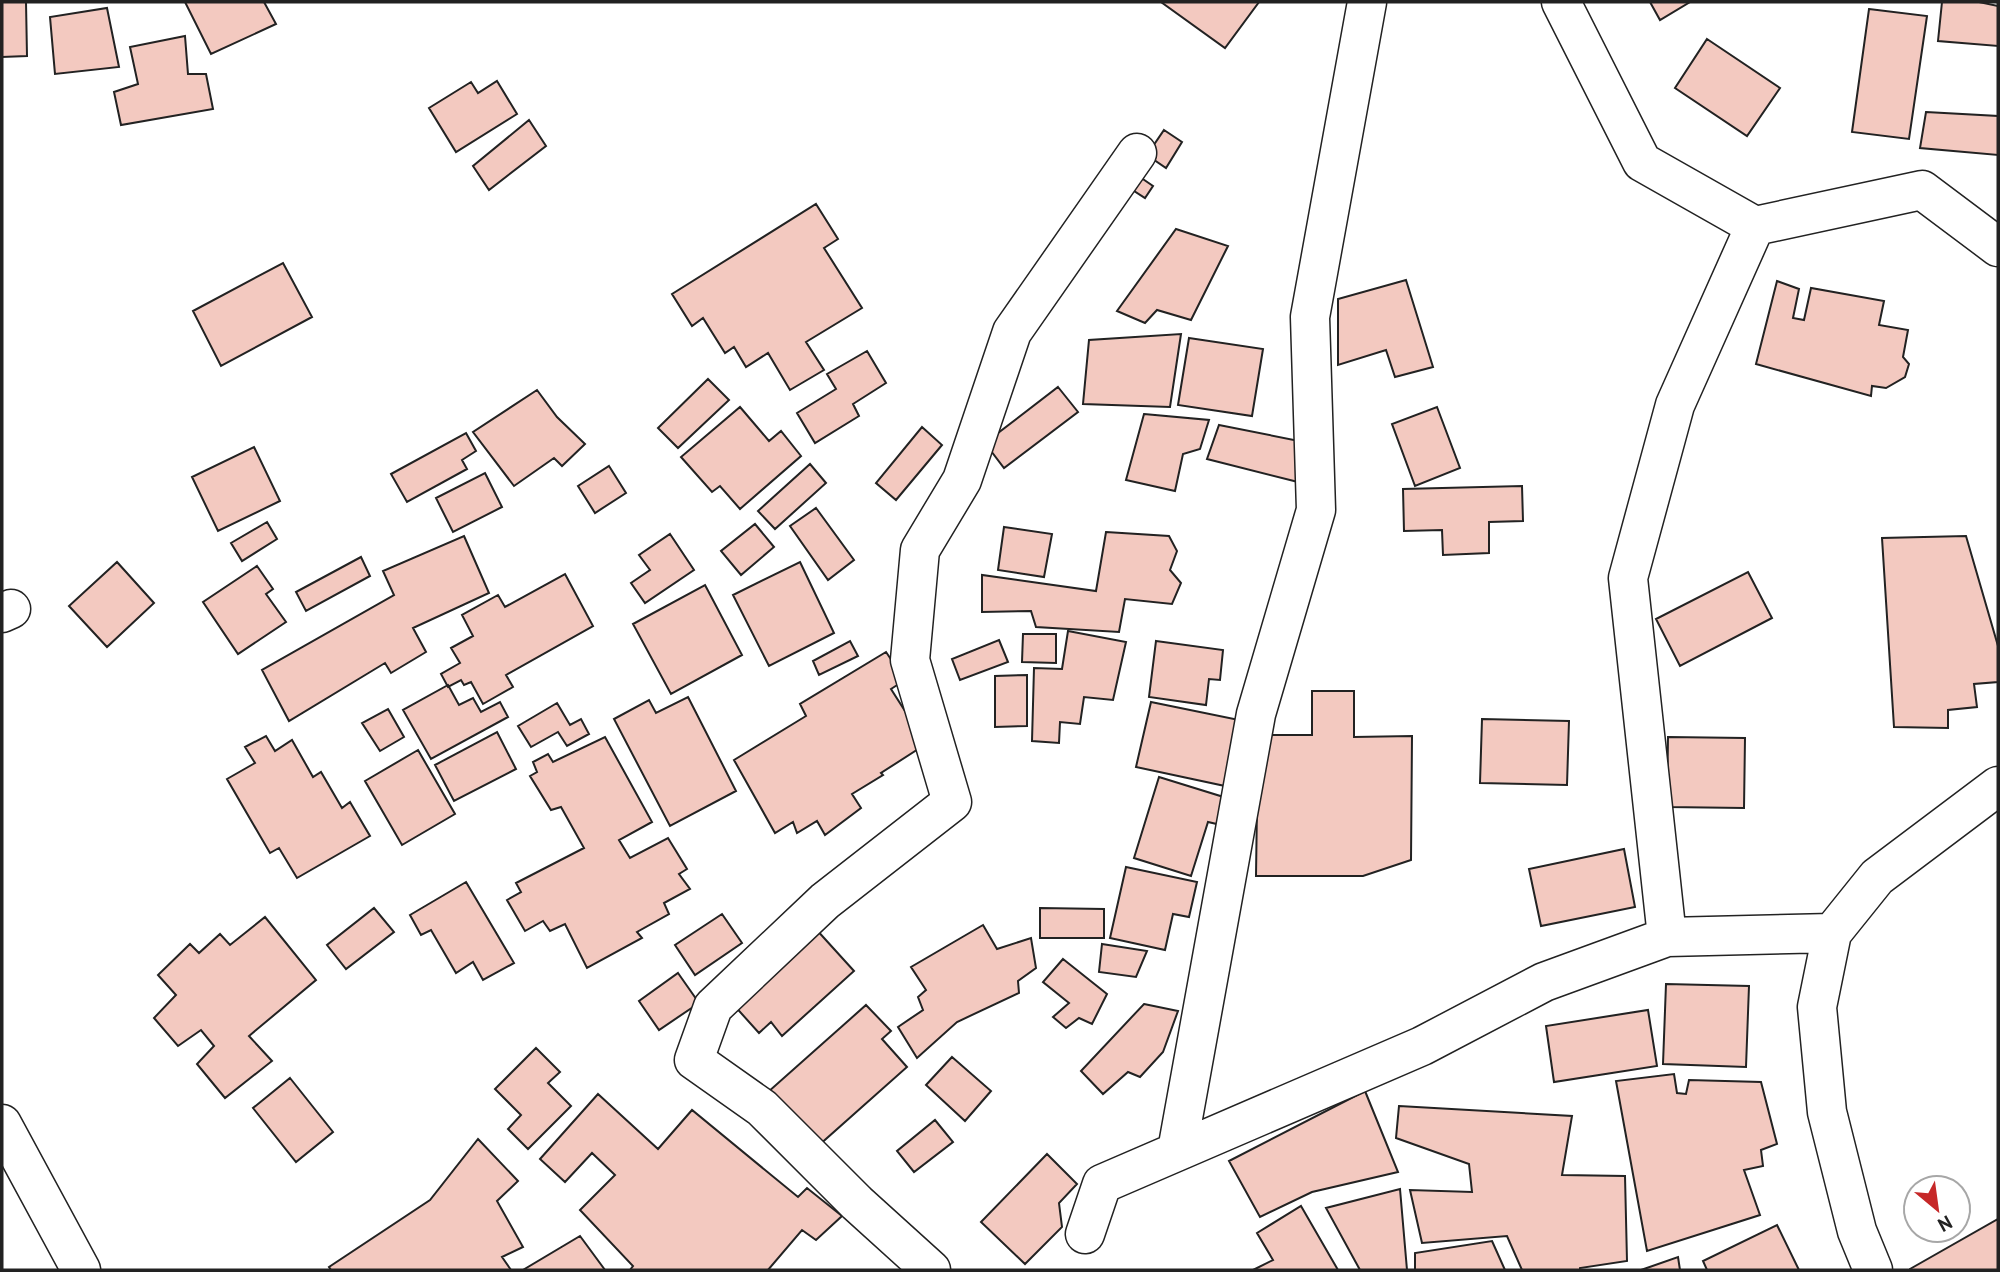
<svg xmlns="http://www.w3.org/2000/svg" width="2000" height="1272" font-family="'PT Sans',sans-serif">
<rect width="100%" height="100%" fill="#fff"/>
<path fill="#f3c9c0" stroke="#222" stroke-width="2" d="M2,2H26L27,56L2,57Z
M185,2H264L276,24L211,54Z
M1161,2H1259L1225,48Z
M1650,2H1690L1660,20Z
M1942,2H1979L1998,6V46L1938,41Z
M107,8L119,67L55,74L50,17Z
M1869,9L1927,16L1909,139L1852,132Z
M185,36L188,74H206L213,109L121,125L114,92L138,84L130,47Z
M1707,39L1780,88L1747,136L1675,88Z
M497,81L517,114L456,152L429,108L471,82L478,93Z
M1926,112L1998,116V155L1920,148Z
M529,120L546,146L489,190L473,166Z
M1164,130L1182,142L1166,168L1147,155Z
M1137,175L1153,186L1145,198L1128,187Z
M816,204L838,239L824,248L862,308L806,342L824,370L790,390L768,353L746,367L734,347L725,353L703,318L692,326L672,294Z
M1176,229L1228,246L1191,320L1157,310L1145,323L1117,311Z
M283,263L312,317L221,366L193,311Z
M1406,280L1433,367L1395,377L1386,350L1338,365V299Z
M1777,281L1799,289L1793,318L1804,320L1811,288L1884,301L1879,325L1908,330L1903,357L1909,364L1905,377L1886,388L1872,386L1871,396L1756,364Z
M1181,334L1170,407L1083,404L1089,340Z
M1189,338L1263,349L1252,416L1178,405Z
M867,351L886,383L853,404L859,416L815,443L797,413L836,389L827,374Z
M708,379L729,400L678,448L658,428Z
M1058,387L1078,412L1004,468L985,443Z
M537,390L557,417L585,444L562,466L554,458L514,486L473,432Z
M740,407L769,441L781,431L801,456L740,509L720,486L712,492L681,457Z
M1437,407L1460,468L1415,486L1392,424Z
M1144,414L1209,420L1200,449L1183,454L1175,491L1126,480Z
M1219,425L1309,443L1298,482L1207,459Z
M922,427L942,445L896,500L876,483Z
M466,433L476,451L462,460L467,469L407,502L391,474Z
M254,447L280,501L218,531L192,477Z
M810,464L826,483L775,529L758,511Z
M609,466L626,493L595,513L578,486Z
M485,473L502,507L453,532L436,498Z
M1522,486L1523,521L1489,522V553L1443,555L1442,530L1404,531L1403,489Z
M816,508L854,560L828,580L790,526Z
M267,522L277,539L242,561L231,543Z
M755,524L774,547L741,575L721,551Z
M1004,527L1052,534L1044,577L998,570Z
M1106,532L1169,536L1177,551L1170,570L1181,583L1172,604L1125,599L1119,632L1036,627L1031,611L982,612V575L1096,591Z
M670,534L694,570L645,603L631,583L650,570L639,555Z
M464,536L489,593L413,628L426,652L391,673L385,663L289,721L262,670L394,595L383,571Z
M1966,536L1998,646V682L1974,684L1977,707L1948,710V728L1894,727L1882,538Z
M361,557L370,576L306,611L296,592Z
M117,562L154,603L107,647L69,606Z
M800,562L834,633L769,666L733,595Z
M257,566L273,589L266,594L286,622L238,654L203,602Z
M1748,572L1772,618L1680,666L1656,619Z
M565,574L593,626L506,675L513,687L483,704L471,682L464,685L461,680L448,687L441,674L460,663L451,648L473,636L462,615L498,595L505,607Z
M705,585L742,655L671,694L633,624Z
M1068,631L1126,642L1113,700L1084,697L1080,724L1060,722L1059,743L1032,741L1034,668L1062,669Z
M1023,634H1056V663L1022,662Z
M999,640L1008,662L960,680L952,659Z
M850,641L858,656L819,675L813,661Z
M1156,641L1223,650L1220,680L1209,679L1206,705L1149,697Z
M886,652L905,680L891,689L926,744L881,773L883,775L852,794L861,808L825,835L817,821L797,833L793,822L775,833L734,760L806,716L800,704Z
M1027,675V726L995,727V676Z
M448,685L459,705L473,698L481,712L500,702L508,717L431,759L403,710Z
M1312,691H1354V737L1412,736L1411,860L1363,876H1256L1258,735H1312Z
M688,697L736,791L670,826L614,719L649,700L656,713Z
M1151,702L1239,720L1225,786L1136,767Z
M557,703L570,725L581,719L589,734L567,746L558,732L531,747L518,726Z
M388,709L404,737L380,751L362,723Z
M1482,719L1569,721L1567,785L1480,783Z
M497,732L516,769L454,801L435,765Z
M266,736L275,751L292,740L313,777L321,772L342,808L350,802L370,836L297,878L279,848L270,853L227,779L255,763L245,747Z
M605,737L652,822L619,840L630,858L668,838L687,869L679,874L690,889L664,903L669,914L637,932L642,938L587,968L565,924L550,931L543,921L525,931L507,900L521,892L516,883L584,848L561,807L551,810L530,776L537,772L533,762L548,754L553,762Z
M1668,737L1745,738L1744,808L1667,807Z
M418,750L455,814L402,845L365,781Z
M1159,777L1230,799L1221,825L1208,822L1191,876L1134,858Z
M1624,849L1635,907L1541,926L1529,869Z
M1126,867L1197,882L1189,917L1173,914L1165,950L1110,938Z
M466,882L514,963L483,980L473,962L456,973L431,930L421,935L410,915Z
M374,908L394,932L346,969L327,945Z
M1040,908L1104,909V938H1040Z
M722,914L742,943L695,975L675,945Z
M265,917L316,980L249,1036L272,1061L225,1098L197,1064L214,1046L201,1030L178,1046L154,1018L176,995L158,975L190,944L199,953L220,934L230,945Z
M983,925L997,949L1031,938L1036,968L1018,981L1019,993L957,1022L917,1058L898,1027L923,1010L918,997L926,990L911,967Z
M815,928L854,971L782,1036L771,1022L759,1033L732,1003Z
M1102,944L1147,951L1136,977L1099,972Z
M1063,959L1107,994L1092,1024L1079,1018L1066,1028L1053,1017L1069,1003L1043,982Z
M678,973L699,1003L659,1030L639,1001Z
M1666,984L1749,986L1746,1067L1663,1064Z
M1144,1004L1178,1011L1163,1052L1140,1077L1128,1072L1103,1094L1081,1071Z
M866,1005L891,1031L882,1039L907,1067L818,1146L768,1092Z
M1648,1010L1657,1066L1554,1082L1546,1026Z
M536,1048L560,1072L548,1083L571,1106L528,1149L508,1129L521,1115L495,1089Z
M952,1057L991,1091L965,1121L926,1085Z
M1674,1074L1677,1093L1686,1094L1689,1080L1761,1082L1777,1144L1761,1150L1763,1166L1744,1170L1760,1215L1647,1251L1616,1081Z
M290,1078L333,1132L296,1162L253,1108Z
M1365,1091L1398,1172L1312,1192L1260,1217L1229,1161Z
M598,1094L658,1149L692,1110L798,1197L807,1188L842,1216L816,1240L802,1230L768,1270H630L633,1266L580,1210L615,1175L592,1153L565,1182L540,1159Z
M1399,1106L1572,1116L1562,1175L1625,1176L1627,1261L1580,1268V1270H1522L1507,1236L1422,1243L1410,1190L1472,1192L1469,1164L1396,1138Z
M935,1120L953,1142L914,1172L897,1151Z
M478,1139L518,1181L497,1201L523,1247L502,1257L511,1270H331L329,1267L430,1200Z
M1047,1154L1077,1184L1059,1203L1062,1227L1025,1264L981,1222Z
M1400,1189L1407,1270H1360L1326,1208Z
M1301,1206L1338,1270H1253L1273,1260L1257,1233Z
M1998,1219V1270H1910V1269Z
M1777,1225L1799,1270H1707L1703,1261Z
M580,1236L605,1270H523Z
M1492,1241L1505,1270H1415V1253Z
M1678,1257L1680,1270H1641Z"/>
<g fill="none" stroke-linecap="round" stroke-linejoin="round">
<g stroke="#222" stroke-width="41">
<path id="minor" d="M1561,2L1642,162L1755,226L1922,190L1998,247
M2,613L11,609
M1667,937L1628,578L1675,405L1755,226
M2,1124L81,1270
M1177,1151L1256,714L1316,510L1310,317L1367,2
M1085,1234L1102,1184L1422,1046L1544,982L1667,937L1832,933
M931,1270L857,1203L762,1108L694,1060L713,1007L825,901L952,802L910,660L920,550L962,480L1012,332L1137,153
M1873,1270L1857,1231L1827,1112L1817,1007L1832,933L1877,877L1998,786"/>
</g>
<use href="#minor" stroke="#fff" stroke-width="38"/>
</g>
<rect width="2000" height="1272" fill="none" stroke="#222222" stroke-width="7"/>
<g transform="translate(1937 1209) rotate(151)"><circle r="33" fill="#ffffff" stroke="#a7a7a7" stroke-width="2"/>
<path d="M0-5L12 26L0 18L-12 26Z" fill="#c62828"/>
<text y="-10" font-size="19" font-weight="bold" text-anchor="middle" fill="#222222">N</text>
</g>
</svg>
